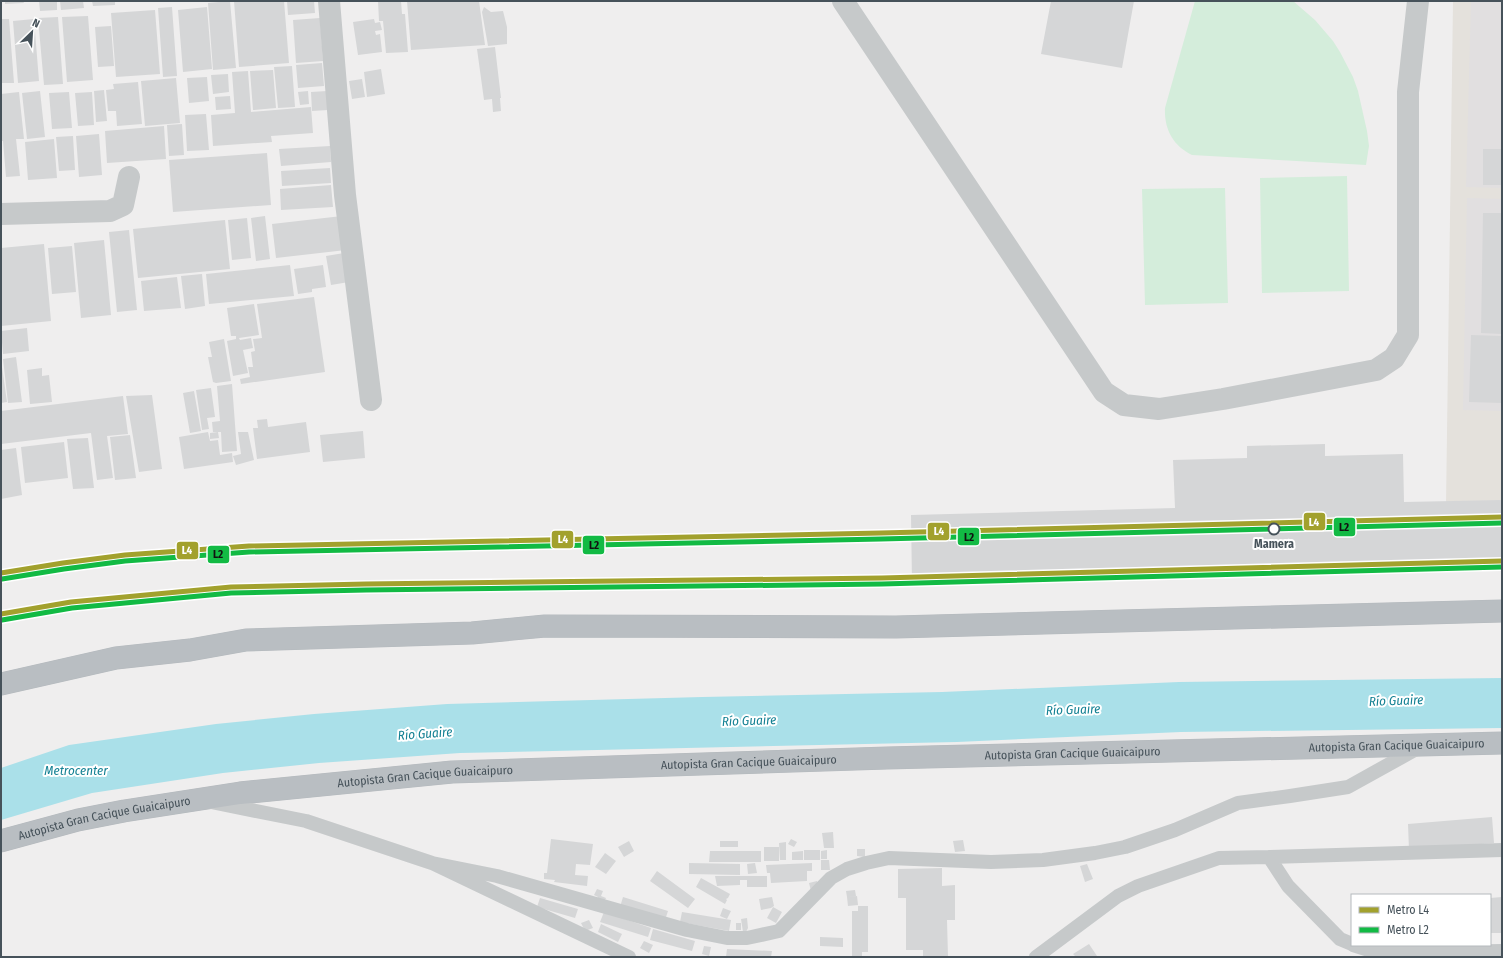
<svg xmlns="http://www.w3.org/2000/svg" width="1503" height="958" font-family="'Fira Sans Condensed',sans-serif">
<rect width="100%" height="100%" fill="#efeeee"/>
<path fill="#e4e1dc" d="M1453,1H1502V506L1446,505Z"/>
<path fill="#e1dfe0" d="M1471,1H1502V188L1466,187Z
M1467,198L1502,199V411L1463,410Z"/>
<path fill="#d4eddb" d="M1195,1H1293L1315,20L1333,41L1340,52L1353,77L1358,91L1367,131L1369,146L1366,165L1192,155C1173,146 1164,129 1165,108Z
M1347,176L1349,291L1262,293L1260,178Z
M1225,188L1228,303L1145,305L1142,189Z"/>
<path fill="#aae0e9" d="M1502,678V728L1181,732L957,742L460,753L319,763L223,773L92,793L1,820V768L69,745L216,724L314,714L447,704L702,697L942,692L1179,682Z"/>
<path fill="#d5d6d7" d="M5,1H23L24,3L5,4Z
M39,1H57V10L40,11Z
M60,1H83L84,8L61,10Z
M92,1H115V5L93,6Z
M230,1L236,68L213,70L208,3Z
M234,1H284L289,63L239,67Z
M287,1H314L315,13L288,15Z
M378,1H401L402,14H405L408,52L386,53L383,21H379Z
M407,1H479L485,45L411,50Z
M1051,1H1134L1122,68L1041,54Z
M172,7L177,76L163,77L158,8Z
M207,7L212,69L183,72L178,10Z
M484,7L491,12L503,11L507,27V44L488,46L482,12Z
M155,10L160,74L116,77L111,13Z
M88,16L93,80L67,82L62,17Z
M58,17L63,84L44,85L38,18Z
M320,18L323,61L296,63L293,20Z
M1,19H9L14,83H1Z
M34,19L39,81L18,83L13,21Z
M374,19L375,23L380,22L382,30L375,31L376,35L380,34L382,52L358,55L353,22Z
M111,26L114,66L98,67L95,27Z
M495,47L501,98H500L501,111L493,112L492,99L484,100L477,49Z
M322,63L324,86L298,88L296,65Z
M292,66L295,107L278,108L274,67Z
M381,69L385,94L367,97L364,72Z
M273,70L276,108L253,110L250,71Z
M248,71L251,112L311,107L313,133L271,136L272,142L213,146L211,115L235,113L232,72Z
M228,74L229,92L213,94L211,75Z
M207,77L209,101L189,103L187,78Z
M176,78L180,123L145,126L141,81Z
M362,79L365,97L352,99L349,81Z
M138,82L142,124L117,126L116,111H108L106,90L114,89L113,84Z
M104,90L107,121L96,122L94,91Z
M40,91L45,137L27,139L22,93Z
M308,91L309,104L300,105L298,92Z
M327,91L328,110L312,111L311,92Z
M19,92L24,139H16L20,176L6,177L3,141H1V94Z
M69,92L72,128L52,129L49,93Z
M92,92L94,125L78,126L75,93Z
M230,96L231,109L216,110L215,97Z
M206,114L209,150L187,151L185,115Z
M182,124L184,155L169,156L167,125Z
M164,126L166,159L107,163L105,131Z
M99,134L102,175L79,177L76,136Z
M73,136L75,170L59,171L56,137Z
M54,139L57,178L28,180L25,142Z
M330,146L331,162L281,166L279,149Z
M1483,149H1502V185H1483Z
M267,153L271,205L173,212L169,160Z
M330,168L331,183L282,186L281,171Z
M331,185L333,207L281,210L280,189Z
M1483,213H1502V334L1481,333Z
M265,216L270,259L256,261L251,218Z
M342,216L346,250L276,258L272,224Z
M247,218L251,258L232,260L228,220Z
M225,220L230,269L138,278L133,229Z
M129,230L137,310L117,312L109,232Z
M104,240L111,315L81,318L74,243Z
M44,244L51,321L1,326V248Z
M72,246L76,292L52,294L48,248Z
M344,253L349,282L331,285L326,256Z
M290,265L294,296L209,304L206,274Z
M323,265L326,287L312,289V292L298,294L294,269Z
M202,274L205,306L185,309L181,276Z
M177,277L181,308L144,311L141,281Z
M314,297L325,372L241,384L240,379L250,377L248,367H253L251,352L255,351L253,339L262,338L257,304Z
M254,304L259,335L239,338L240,340L251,338L253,348L243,350L248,373L233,376L227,341L236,339V336H231L227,308Z
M27,328L29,351L3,354L1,331Z
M1471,335L1502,336V403L1469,402Z
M224,339L231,381L216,383L213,382L208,357H212L209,342Z
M16,357L22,402L8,403L3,359Z
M2,367L7,402L1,403V368Z
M42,368V376L49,375L52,402L30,404L27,370Z
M232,384L237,451L222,452L221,432H213L212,422L220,421L217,386Z
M211,388L215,417L207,418L209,429L202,430L196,390Z
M194,391L201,431L190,433L183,393Z
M152,395L162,469L139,472L126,396Z
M123,396L128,434L107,436L113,478L97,480L91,433L1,444V411Z
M267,419L268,427L306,422L310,452L257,459L253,428H258L257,420Z
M363,431L365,458L323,462L320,435Z
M208,432L210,441L218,440L220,455L232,453L233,462L184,469L179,437Z
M218,432L219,438L210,439V433Z
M238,432H248L254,460L236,465L233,456L241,454Z
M130,435L136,478L115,480L110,437Z
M88,438L94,488L73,489L67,439Z
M64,442L68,478L25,483L21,447Z
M1325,444V456L1403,454L1404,502L1502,500V568L912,583L911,515L1175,508L1173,460L1247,458V446Z
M16,448L22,495L1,499V450Z
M1492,817L1494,843L1409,850L1408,824Z
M833,832L834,848H824L822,833Z
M551,839L593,844L590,865L576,864L575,875L588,876L587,886L554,882L555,880L544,879V873H547Z
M791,839L797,842L794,847L788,844Z
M963,840L965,851L955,852L953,841Z
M629,841L634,851L624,857L618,847Z
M720,841H738V847H720Z
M786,842V860H780L779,843Z
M764,847H779V861H764Z
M857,849H865V857L857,856Z
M804,850H820V860H804Z
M827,850V859H821V851Z
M710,851H761V862H709Z
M803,851V860H792V852Z
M605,853L616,861L606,874L595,867Z
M821,860H829L830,870H821Z
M689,863L740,864V875L689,874Z
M755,863L757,873L748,874L747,864Z
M812,863V871H807V881L771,883L770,873H767L766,865Z
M1087,864L1093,879L1085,882L1080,866Z
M942,868V886L955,885V920H947L948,957H923V950H906V898H898V869Z
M657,871L695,899L688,908L650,881Z
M715,876H767V887H747V880H740V885L717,886Z
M701,878L730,894L728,898L726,899L727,900L725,904L696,887Z
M817,881L819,889L811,891L809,883Z
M597,889L603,891L601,896L606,898L604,902L597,900L598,897L594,895Z
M855,890L856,896L847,897L846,891Z
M857,896L858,905L848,906L847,897Z
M623,897L668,911L665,920L620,907Z
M772,897L774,906L771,908L761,910L759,899Z
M1502,897V933H1490V898Z
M540,898L578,909L575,918L537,907Z
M858,906H868V952H862V957H852V911H858Z
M773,907L782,912L776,923L767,918Z
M723,908L731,911L727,919L720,916Z
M604,912L651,928L648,937L600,922Z
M682,912L731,920L729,931L680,922Z
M747,918L748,928L746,932H743L741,919Z
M589,920L593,928L585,931L581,923Z
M736,923H741V930H736Z
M601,924L622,934L618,942L598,932Z
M653,929L695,941L692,951L650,940Z
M820,937L843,938V947L820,946Z
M644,941L653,945L649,953L640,948Z
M1089,944L1097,956L1095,957H1076L1073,954Z
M704,946L711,947L709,956L702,954Z
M727,949L772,951L771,957H726Z"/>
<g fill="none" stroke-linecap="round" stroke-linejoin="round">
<g stroke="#b4b9bd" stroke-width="23">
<g id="motorway">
<path d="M1,684L116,658L190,650L246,640L472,633L545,626L896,627L1502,611"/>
<path id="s1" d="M1,841L78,820L124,811L240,793L452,772L887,758L1502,743"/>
</g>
</g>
<path stroke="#c6c9ca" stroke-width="14" d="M211,802L306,821L432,863L629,957
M1269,857L1502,850
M432,863L497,876L687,930L727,938H747L779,931L831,878L847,869L866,863L889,858L991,862L1043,860L1095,853L1125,847L1175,830L1238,803L1290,796L1348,787L1420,747
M1353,945L1378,953L1502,951
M1036,957L1118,896L1138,886L1219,858L1269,857L1288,886L1340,939L1352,944"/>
<path stroke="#c6c9ca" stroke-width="22" d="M329,1L345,195L371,400
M843,1L1104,392L1124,405L1159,409L1223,399L1376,370L1394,358L1408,335V92L1418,1
M1,214L110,211L123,205L129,177"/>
<use href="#motorway" stroke="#b9bec2" stroke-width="22"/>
<g stroke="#fff" stroke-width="8">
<path id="metro-1" d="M1,573L63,563L125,555L249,546L881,533L1502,517
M1,614L71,602L231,587L366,584L882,578L1502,561"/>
</g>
<g stroke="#fff" stroke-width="8">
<path id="metro-2" d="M2,579L64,569L125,561L249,552L881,539L1502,523
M2,620L72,608L231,593L366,590L882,584L1502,567"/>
</g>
<use href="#metro-1" stroke="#a2a12d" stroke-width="5"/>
<use href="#metro-2" stroke="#12ba44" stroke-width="5"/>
</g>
<circle fill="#fff" stroke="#46525a" stroke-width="2" cx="1274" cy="529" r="5.5"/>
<g text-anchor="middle" stroke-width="4" stroke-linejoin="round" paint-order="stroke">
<g font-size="12" font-weight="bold" fill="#46525a" stroke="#fff">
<text x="1274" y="548">Mamera</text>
</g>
<g font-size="12" fill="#46525a" stroke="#fff">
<text dy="4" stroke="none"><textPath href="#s1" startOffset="1402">Autopista Gran Cacique Guaicaipuro</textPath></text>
<text dy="4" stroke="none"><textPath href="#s1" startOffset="1078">Autopista Gran Cacique Guaicaipuro</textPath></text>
<text dy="4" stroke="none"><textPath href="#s1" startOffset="754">Autopista Gran Cacique Guaicaipuro</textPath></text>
<text dy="4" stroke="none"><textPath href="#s1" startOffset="430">Autopista Gran Cacique Guaicaipuro</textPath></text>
<text dy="4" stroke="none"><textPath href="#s1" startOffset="106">Autopista Gran Cacique Guaicaipuro</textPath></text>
</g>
<g font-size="13" font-style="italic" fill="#138093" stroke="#fff">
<text transform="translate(1396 700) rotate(-2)" y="5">Río Guaire</text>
<text transform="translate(1073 709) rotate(-2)" y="5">Río Guaire</text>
<text transform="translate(749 720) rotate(-2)" y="5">Río Guaire</text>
<text transform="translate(425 733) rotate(-4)" y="5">Río Guaire</text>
<text x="76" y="775">Metrocenter</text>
</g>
</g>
<g stroke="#fff" stroke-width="1.5">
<rect x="1303" y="512" width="23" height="19" rx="4" fill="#a2a12d"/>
<rect x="1333" y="517" width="23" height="20" rx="4" fill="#12ba44"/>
<rect x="927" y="522" width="23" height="19" rx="4" fill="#a2a12d"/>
<rect x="957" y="527" width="23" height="19" rx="4" fill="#12ba44"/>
<rect x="551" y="530" width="23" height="19" rx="4" fill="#a2a12d"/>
<rect x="582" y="535" width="23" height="20" rx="4" fill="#12ba44"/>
<rect x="176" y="541" width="23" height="19" rx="4" fill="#a2a12d"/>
<rect x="207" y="545" width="23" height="19" rx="4" fill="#12ba44"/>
</g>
<g font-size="11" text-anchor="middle" font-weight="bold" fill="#fff">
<text x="1314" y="526">L4</text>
<text x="939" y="535">L4</text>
<text x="563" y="543">L4</text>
<text x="187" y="554">L4</text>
</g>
<g font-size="11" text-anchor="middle" font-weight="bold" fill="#111">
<text x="1344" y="531">L2</text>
<text x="969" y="541">L2</text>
<text x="594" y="549">L2</text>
<text x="218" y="558">L2</text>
</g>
<rect width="1503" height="958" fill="none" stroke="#46525a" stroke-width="4"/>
<rect x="1351" y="894" width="140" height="52" fill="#ffffff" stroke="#b5babd"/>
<rect x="1359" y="907" width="20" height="6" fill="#a2a12d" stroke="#b5babd"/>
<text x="1387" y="914" font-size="12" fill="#46525a">Metro L4</text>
<rect x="1359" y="927" width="20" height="6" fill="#12ba44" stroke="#b5babd"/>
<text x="1387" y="934" font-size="12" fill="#46525a">Metro L2</text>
<g transform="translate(32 32) rotate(25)" stroke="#ffffff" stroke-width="3" paint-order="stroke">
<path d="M0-3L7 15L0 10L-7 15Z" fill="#46525a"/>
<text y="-6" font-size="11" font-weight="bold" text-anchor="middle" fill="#46525a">N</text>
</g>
</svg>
